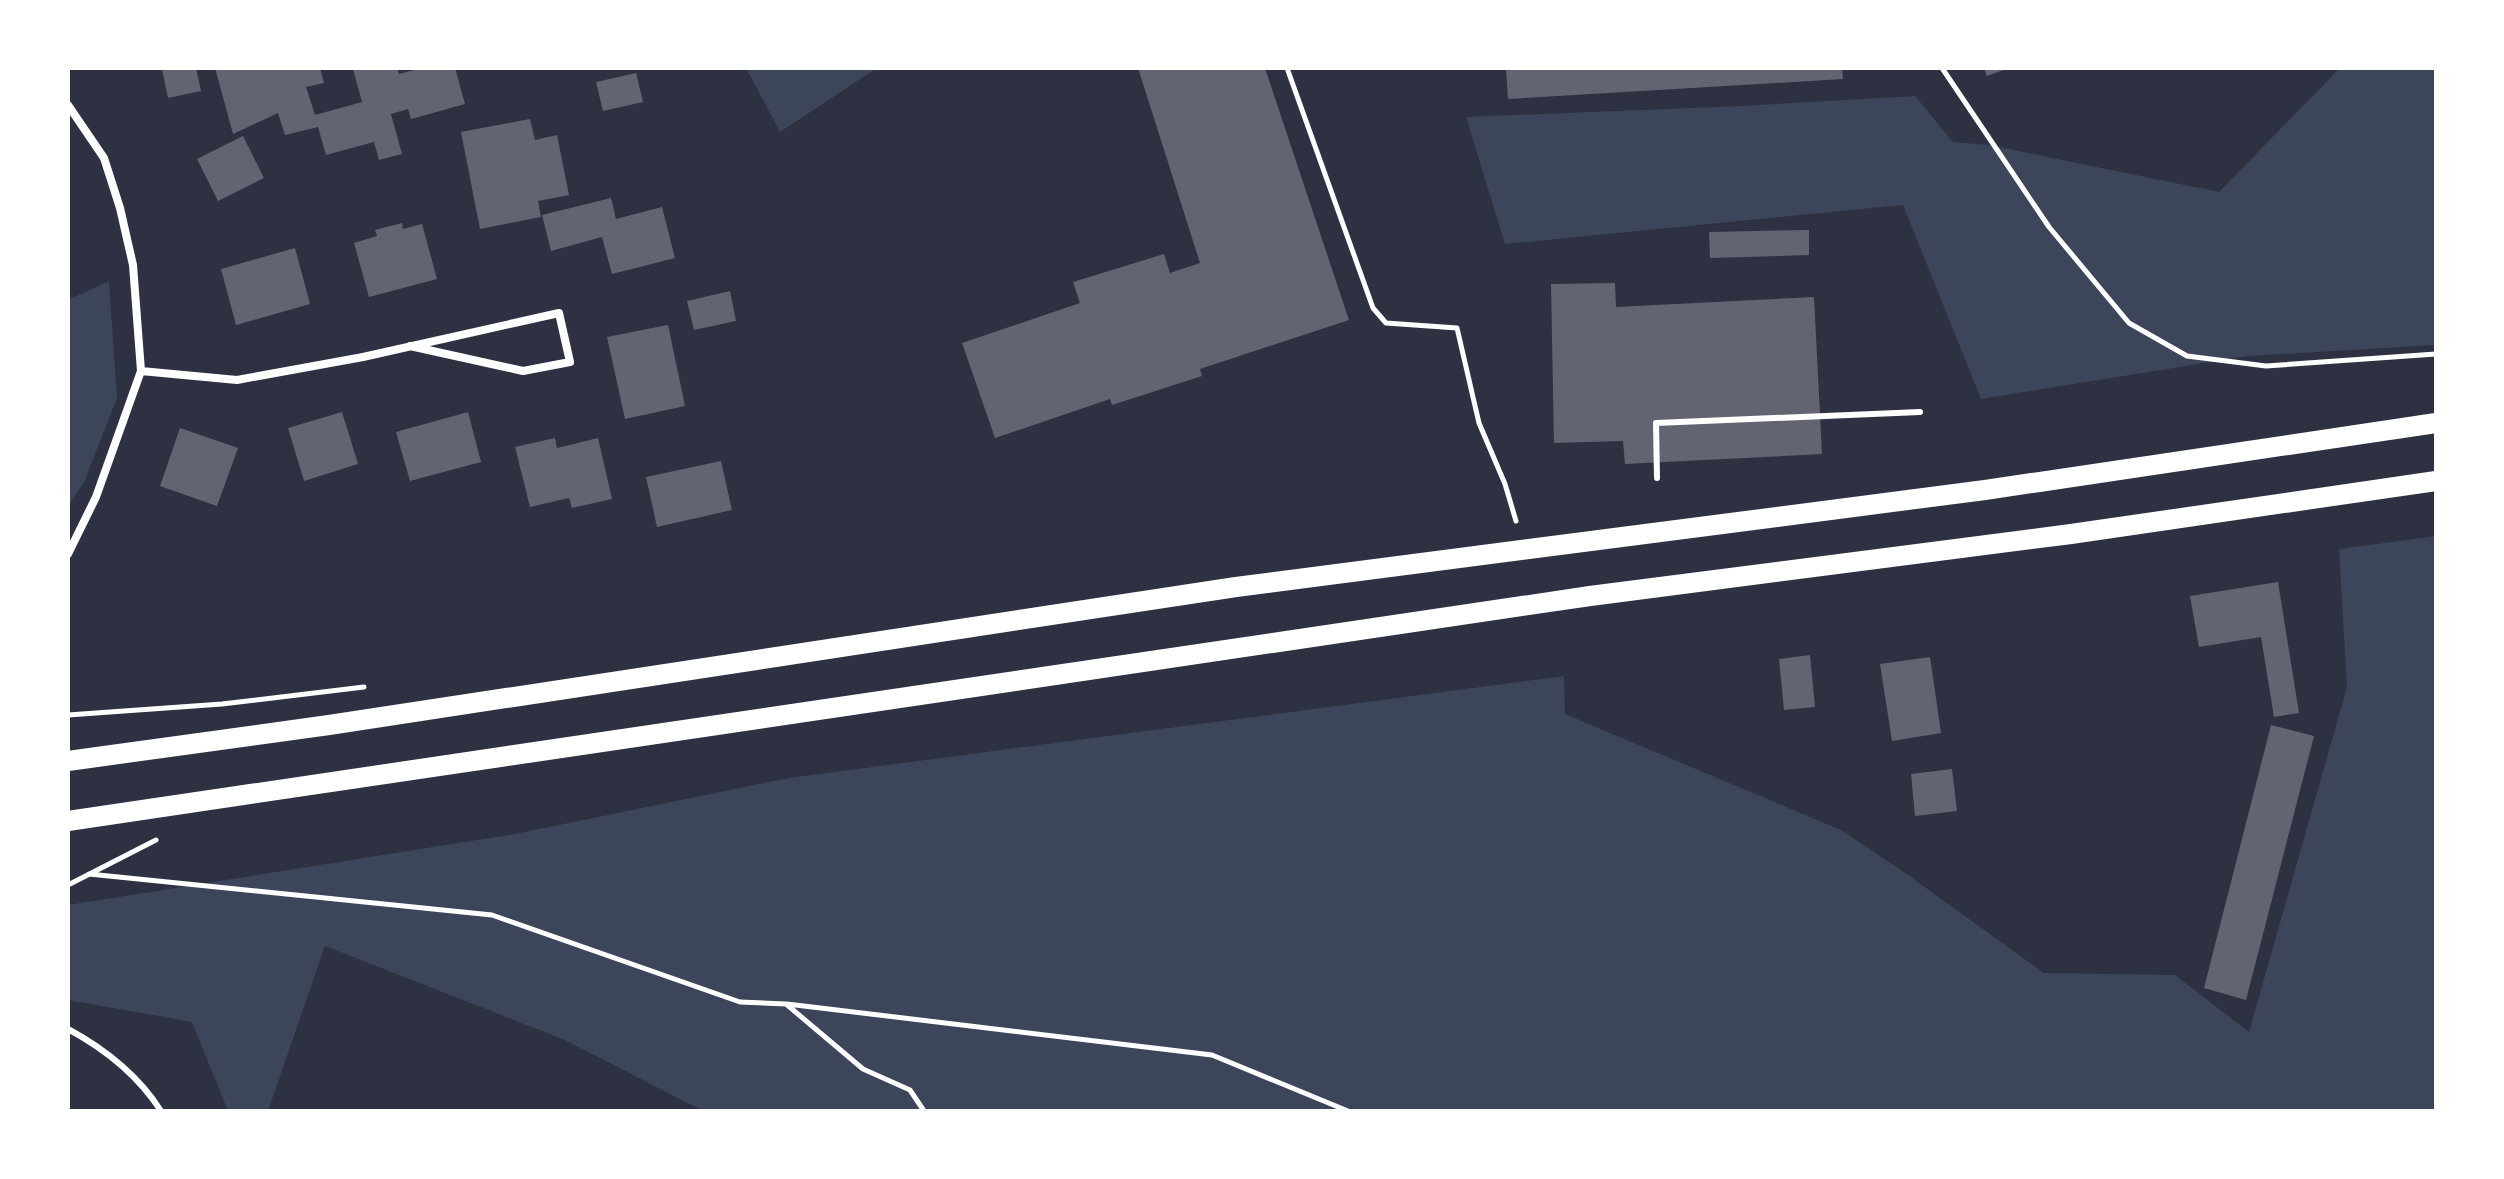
<svg xmlns="http://www.w3.org/2000/svg" width="2504" height="1179" font-family="'IBM Plex Sans',sans-serif">
<rect width="100%" height="100%" fill="#2d3142"/>
<path fill="#3c4559" d="M746,68H877L780,132Z
M2340,68H2436V345L2248,356L1981,399L1903,205L1505,244L1466,117L1741,106L1915,96L1953,142L1989,145L2219,192Z
M109,281L117,398L85,480L68,507V300Z
M2436,536V1111H703L565,1040L325,946L268,1111H228L192,1022L68,1000V905L515,834L789,778L1564,676L1565,714L1841,830L1908,875L2044,973L2175,975L2249,1032L2347,687L2339,549Z"/>
<path fill="#626471" d="M196,68L201,91L168,98L162,69Z
M215,68H320L324,83L306,87L315,115L362,102L353,69L397,68L399,74L422,68H455L465,104L411,119L408,109L391,114L402,154L379,160L374,142L326,155L318,127L285,135L278,113L233,134Z
M1138,68H1265L1349,320L1200,369L1202,376L1112,405L1110,399L995,438L962,343L1080,303L1073,282L1164,254L1170,273L1200,263Z
M1506,68H1842L1843,79L1508,99Z
M1984,68H2009L1987,76Z
M636,73L643,102L603,111L596,82Z
M530,119L535,140L557,135L569,195L538,201L541,217L480,229L461,132Z
M243,136L264,178L218,201L197,159Z
M611,198L616,219L662,207L675,258L612,274L602,237L551,251L542,215Z
M402,223L403,229L422,224L437,279L369,297L354,243L377,236L375,230Z
M1809,230V255L1710,258L1709,232Z
M295,248L310,304L236,325L221,269Z
M1615,283L1616,307L1814,297L1822,454L1625,464L1623,441L1554,443L1551,284Z
M730,291L736,321L694,330L687,301Z
M668,325L685,406L625,419L607,337Z
M342,412L358,464L304,481L288,428Z
M468,412L481,462L410,481L396,432Z
M180,428L238,448L217,506L160,486Z
M555,438L557,448L598,438L612,499L572,508L569,498L530,507L515,447Z
M721,461L732,510L657,527L646,477Z
M2278,582L2299,713L2274,717L2261,637L2199,647L2190,596Z
M1810,655L1815,707L1784,710L1779,659Z
M1930,657L1941,733L1892,741L1880,664Z
M2271,725L2314,736L2246,1000L2204,988Z
M1952,769L1957,811L1915,816L1911,774Z"/>
<g fill="none" stroke-linecap="round" stroke-linejoin="round">
<path stroke="#fff" stroke-width="5" d="M1287,68L1373,308L1386,323L1457,328L1479,423L1505,484L1516,521
M1942,68L2049,227L2129,323L2187,356L2266,366L2436,354
M68,715L222,704L364,687
M89,874L492,915L740,1002L786,1004L863,1069L910,1090L924,1111
M68,885L156,840
M787,1004L1212,1055L1348,1111"/>
<path stroke="#fff" stroke-width="6" d="M1657,478L1656,423L1920,412
M68,1029C105,1049 138,1075 161,1111"/>
<path stroke="#fff" stroke-width="8" d="M68,105L104,158L120,208L133,265L141,371L96,497L68,554
M141,371L237,380L363,357L559,313L570,362L523,371L410,346"/>
<path stroke="#fff" stroke-width="20" d="M68,761L329,725L1236,587L1985,490L2436,423
M68,821L1590,596L2071,534L2436,481"/>
</g>
<rect width="2504" height="1179" fill="none" stroke="#ffffff" stroke-width="140"/>
</svg>
